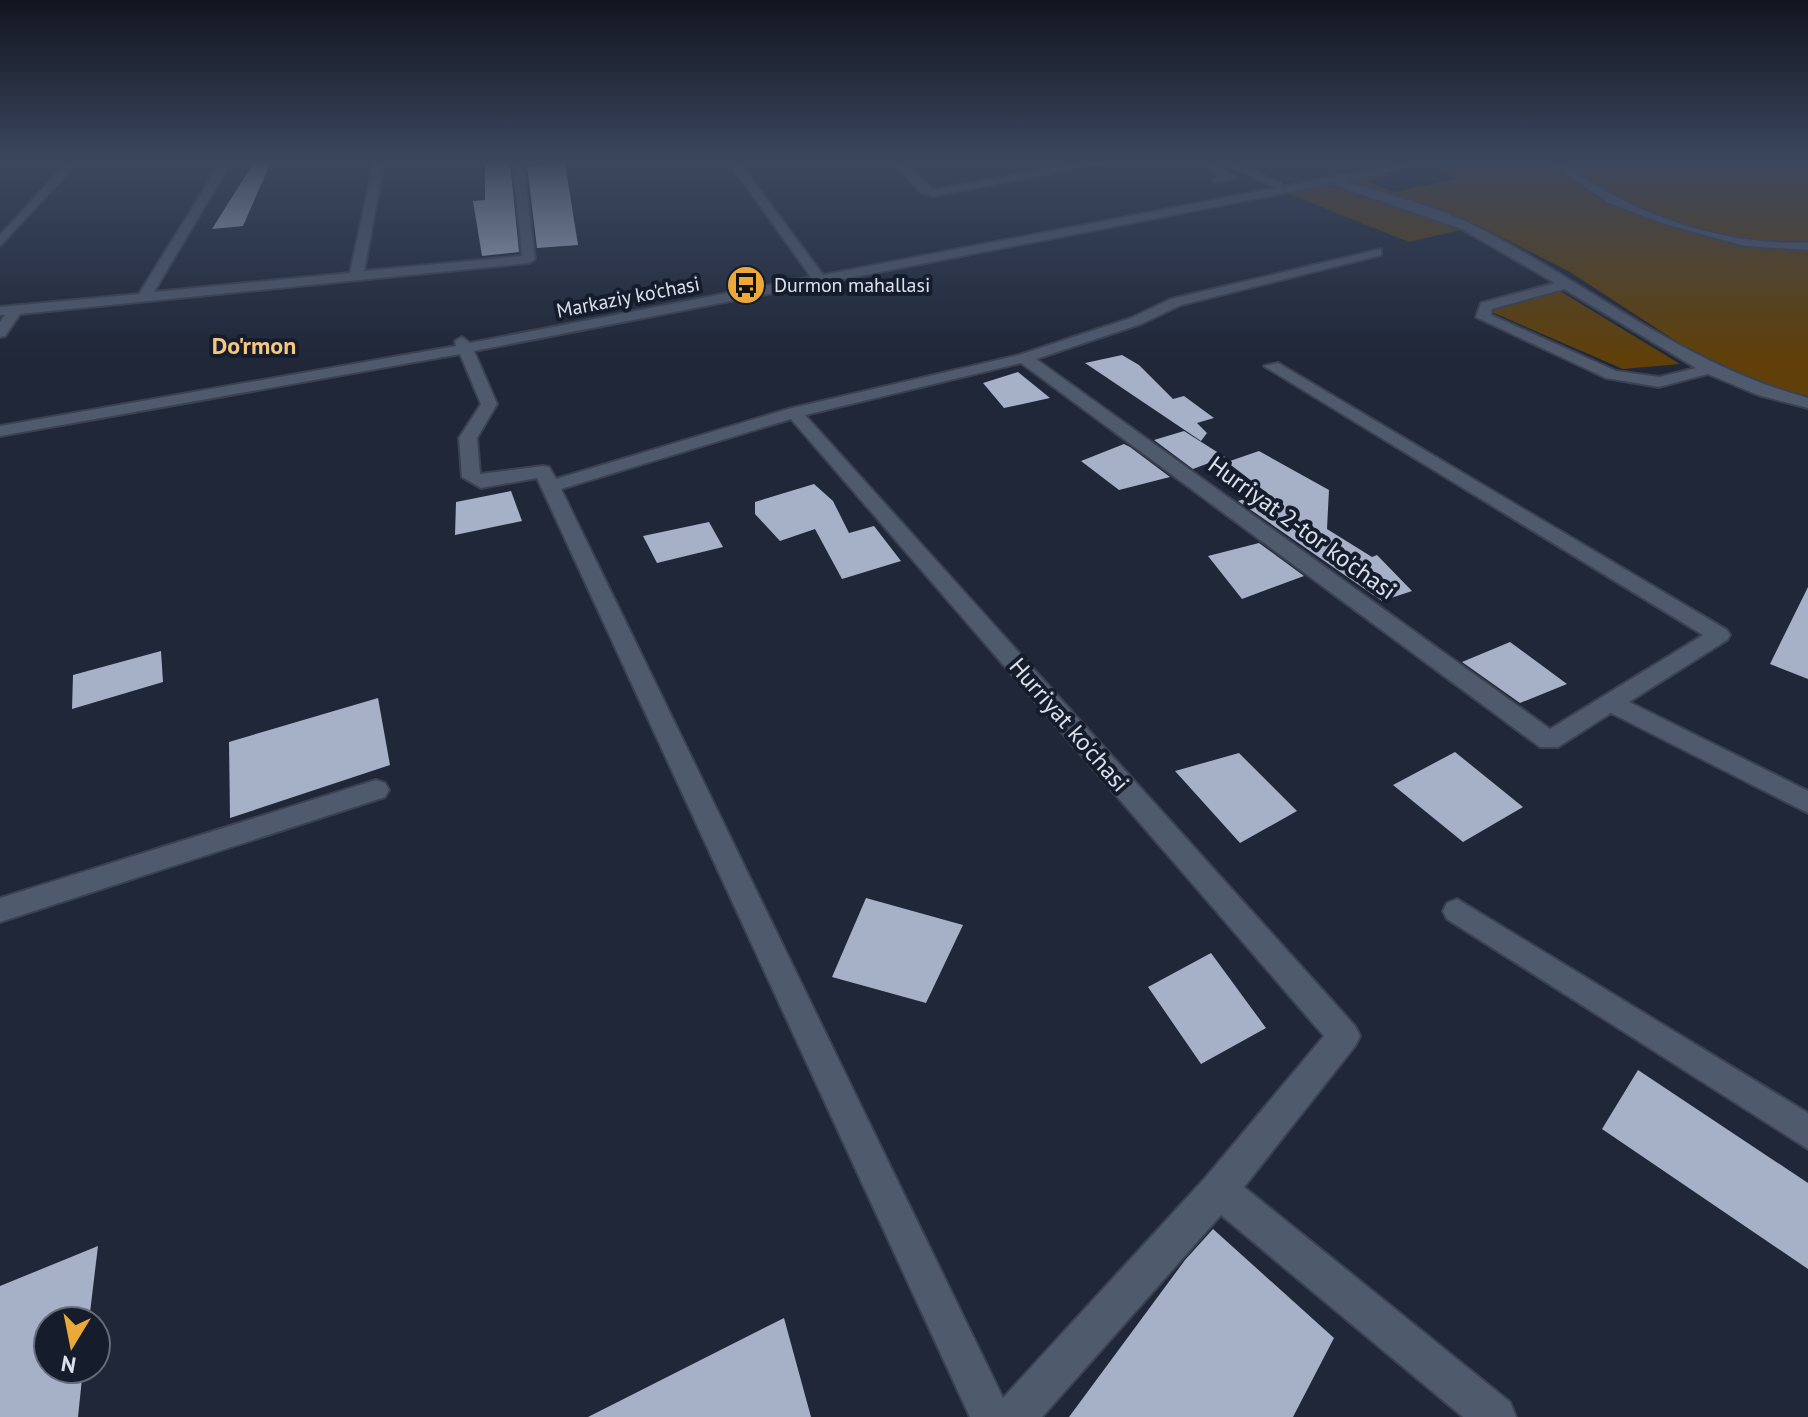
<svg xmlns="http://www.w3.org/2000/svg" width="1808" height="1417" font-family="'PT Sans',sans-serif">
<rect width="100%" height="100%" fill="#1f2738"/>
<path fill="#604008" d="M1448,162H1808V396L1766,386L1682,345L1570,272L1476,224L1348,181L1385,173L1393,175L1367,182L1395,192L1458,178L1430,168L1401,170Z
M1326,185L1376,197L1460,230L1409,242L1289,194Z
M1558,290L1680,364L1623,369L1485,309Z"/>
<path fill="#a6b0c6" d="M254,162H271L243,226L212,229Z
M510,162L519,252L482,256L473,201L485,200V164Z
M565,163L578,245L537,248L527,166Z
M1122,355L1139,365L1173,399L1184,396L1214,418L1197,423L1207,433L1201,441L1085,363Z
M1018,372L1050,398L1004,408L983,383Z
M1184,431L1225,457L1193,469L1154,440Z
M1124,444L1130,447L1170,477L1119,490L1081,461Z
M1259,451L1329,490L1327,529L1372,557L1377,555L1412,591L1382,601L1238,501L1266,492L1227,462Z
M814,484L833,501L849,533L874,526L901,561L842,579L815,529L780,541L755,514V502Z
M511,491L522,521L455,535L456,502Z
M709,522L723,547L657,563L643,536Z
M1259,543L1304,576L1242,599L1208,556Z
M1808,587V679L1770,664Z
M1510,642L1567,684L1520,703L1462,662Z
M161,651L163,682L72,709L73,675Z
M378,698L390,765L230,818L229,742Z
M1455,752L1523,807L1463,842L1393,785Z
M1239,753L1297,811L1240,843L1175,771Z
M866,898L963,925L926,1003L832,977Z
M1211,953L1266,1028L1201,1064L1148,987Z
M1638,1070L1808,1183V1269L1602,1129Z
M1213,1229L1334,1338L1293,1417H1069L1185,1260Z
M98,1246L89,1321H48V1369H83L78,1417H0V1286Z
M784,1318L811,1417H588Z"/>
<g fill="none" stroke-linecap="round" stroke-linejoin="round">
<g stroke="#3b4150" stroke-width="4">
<path id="minor" d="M68,162H78L0,246V235Z
M221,162H231L154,292L350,273L374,162H384L364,271L522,256L513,162H523L535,259L529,263L20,314L5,336L0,337V322L5,315H0V307L139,294Z
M729,162H739L823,275L1276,188L1222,162H1235L1281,183V187L1414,162H1433L1345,181C1393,196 1444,208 1489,233C1596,290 1689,366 1808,398V408L1758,395L1708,374L1659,387L1606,378L1476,317L1481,303L1555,283L1462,229L1331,184L474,351L497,404L477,438L480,474L543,466L549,467L556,479L788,409L1019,355L1131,318L1171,299L1381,249V255L1181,305L1141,324L1036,359L1550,729L1703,635L1264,366L1278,363L1727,630L1730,635L1727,640L1629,702L1808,791V813L1611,713L1558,747H1540L1021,363L805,415L1355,1026L1360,1036L1355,1046L1244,1187L1510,1402L1516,1417H1463L1221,1215L1042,1417H970L537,478L481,488L462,477L459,438L481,404L460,354L0,436V426L456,346L455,341L462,337L470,343L811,277ZM1564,289L1696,368L1659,377L1616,371L1491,315L1492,309ZM791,419L1324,1036L1206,1177L1003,1398L561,489Z
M893,162H903L933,190L1089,162H1109L933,196L922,193Z
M1196,162H1208L1237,178L1214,183V179L1222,177Z
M1525,162H1592L1569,167C1633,215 1727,247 1808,242V250L1745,246L1668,225L1609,203L1556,168Z
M376,780L385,783L389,790L385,797L0,922V898Z
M1457,899L1808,1113V1149L1447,919L1443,911L1447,903Z"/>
</g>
<use href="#minor" fill="#505a6d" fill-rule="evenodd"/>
</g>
<linearGradient id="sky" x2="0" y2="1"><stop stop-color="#11151f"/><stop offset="0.45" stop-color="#3c475e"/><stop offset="1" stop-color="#3c475e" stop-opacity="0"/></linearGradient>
<rect width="1808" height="360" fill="url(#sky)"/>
<defs>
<g id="bus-disc" transform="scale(2)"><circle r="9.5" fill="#eca93a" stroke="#151d2d"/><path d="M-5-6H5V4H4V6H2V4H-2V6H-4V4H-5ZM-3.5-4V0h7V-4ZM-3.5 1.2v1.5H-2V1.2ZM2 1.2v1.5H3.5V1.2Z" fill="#111"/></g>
</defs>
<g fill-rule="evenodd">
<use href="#bus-disc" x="746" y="285"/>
</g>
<g text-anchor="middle" stroke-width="8" stroke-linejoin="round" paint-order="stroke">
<g font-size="20" fill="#dce1ed" stroke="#151d2d" text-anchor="start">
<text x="774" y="292">Durmon mahallasi</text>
</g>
<g font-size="20" fill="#dce1ed" stroke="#151d2d">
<text transform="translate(628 297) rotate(-11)" y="7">Markaziy ko'chasi</text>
</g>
<g font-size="24" font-weight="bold" fill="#f5c683" stroke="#151d2d">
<text x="254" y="354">Do'rmon</text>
</g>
<g font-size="24" fill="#dce1ed" stroke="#151d2d">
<text transform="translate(1302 528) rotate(36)" y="8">Hurriyat 2-tor ko'chasi</text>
<text transform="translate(1069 725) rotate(49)" y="8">Hurriyat ko'chasi</text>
</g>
</g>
<g transform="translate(72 1345) rotate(190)"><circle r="38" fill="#151d2d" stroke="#656b7a" stroke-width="2"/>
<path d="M0-6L14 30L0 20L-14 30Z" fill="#eca93a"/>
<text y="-12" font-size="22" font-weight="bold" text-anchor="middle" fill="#dce1ed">N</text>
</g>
</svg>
